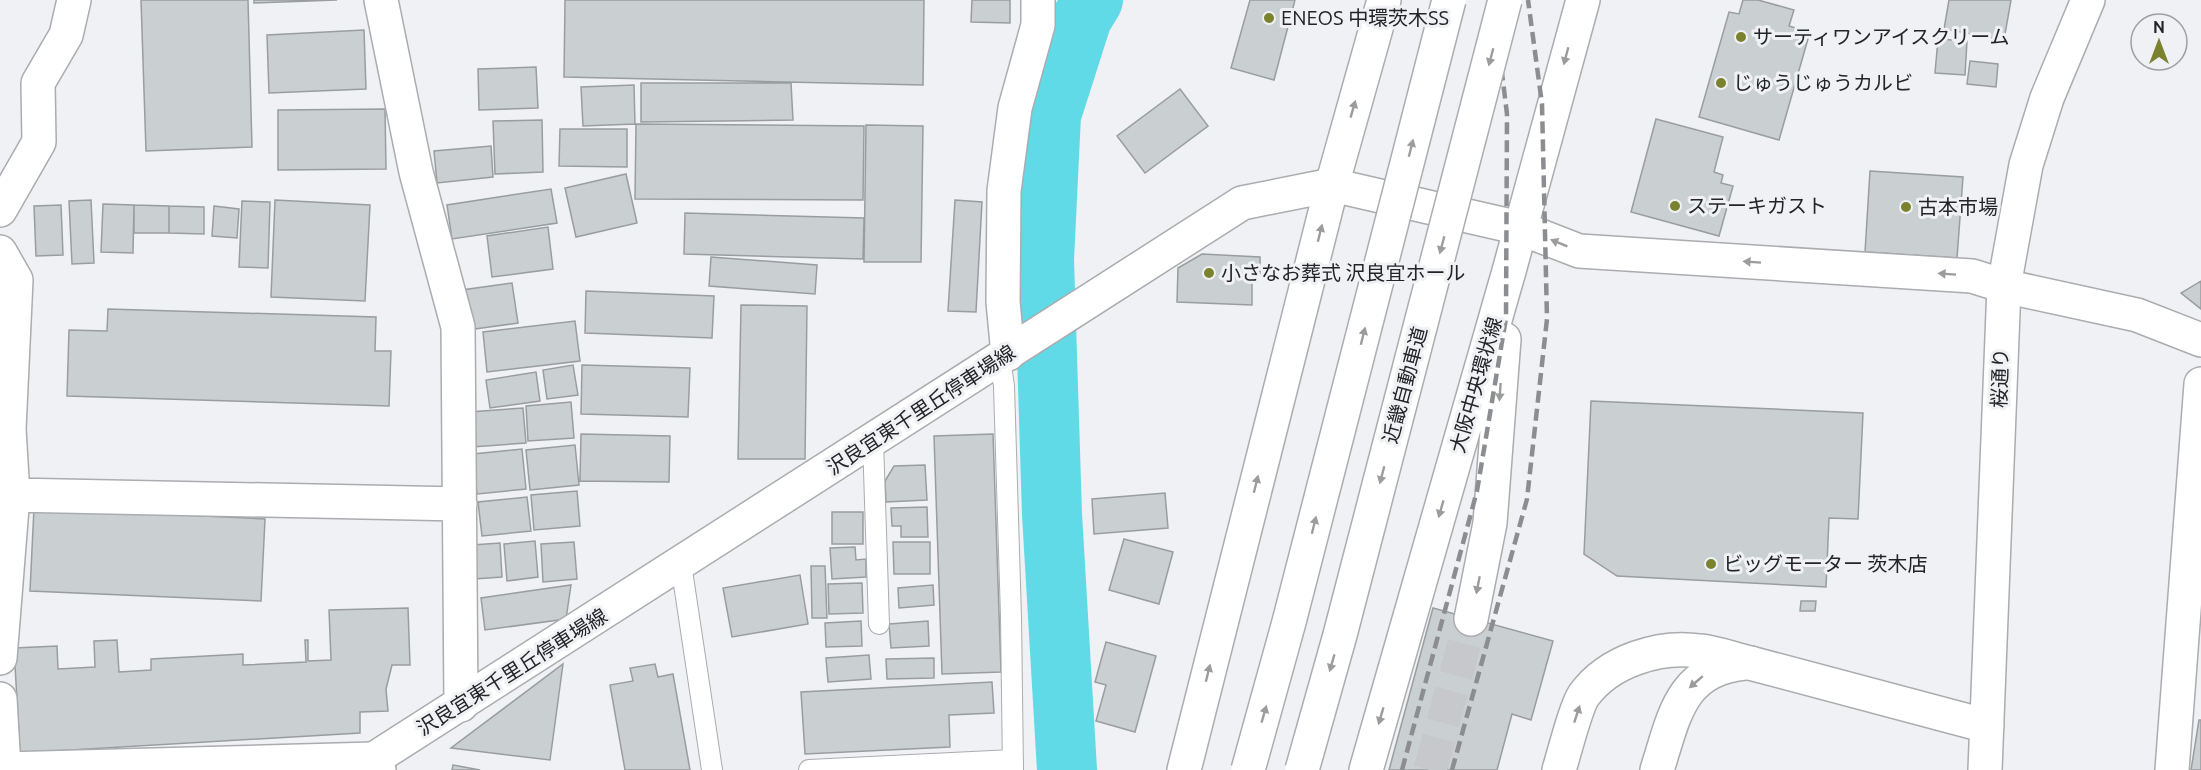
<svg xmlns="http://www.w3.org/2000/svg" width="2201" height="770" font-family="Ubuntu,'Noto Sans JP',sans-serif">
<rect width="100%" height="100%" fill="#eff1f5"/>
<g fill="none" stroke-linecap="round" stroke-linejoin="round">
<path stroke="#60dae7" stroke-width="60" d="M1067,770L1052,514L1044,260L1051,115L1082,18L1093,0"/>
</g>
<path fill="#cacfd2" stroke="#999da0" stroke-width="1.5" d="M141,0H248L252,147L146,151Z
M254,0H337L254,3Z
M565,0H924L923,85L564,77Z
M972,0H1010V23L971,22Z
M1250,0H1295L1274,80L1231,68Z
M1743,0H1758L1794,10L1789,26L1810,32L1779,140L1699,117L1729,12L1739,14Z
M1949,0H2011L2004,40L1944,29Z
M364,30L366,89L269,93L267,35Z
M1938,39L1967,41L1965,75L1935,73Z
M1970,61L1998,64L1996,87L1967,84Z
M536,67L538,108L479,110L478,69Z
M641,83H791L793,120L641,122Z
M634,85L635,124L583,126L581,87Z
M1180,89L1208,126L1145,173L1117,136Z
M385,109L386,169L278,170V110Z
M1656,119L1723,137L1714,172L1723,175L1721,183L1733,186L1719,236L1631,212Z
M542,120L543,172L495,174L493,121Z
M636,124L864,126L863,200L635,199Z
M866,125L923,126L921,262H864Z
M560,129H627V167L559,166Z
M491,146L493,177L437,183L434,151Z
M1870,171L1963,177L1957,258L1865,252Z
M626,174L637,223L576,237L565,188Z
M551,189L557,223L452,239L447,205Z
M91,200L94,263L72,264L69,201Z
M275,200L370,205L365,301L271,297Z
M955,200L982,202L976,312L948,311Z
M242,201L270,202L268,268L239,267Z
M103,204L134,205L133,253L101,252Z
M61,205L63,255L36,256L34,206Z
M134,205L169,206V233H134Z
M169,206L204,207V234L169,233Z
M214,206L239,209L237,238L212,236Z
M685,213L864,218L863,259L684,254Z
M548,227L553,269L492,277L487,236Z
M1202,254L1260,257V274H1252V305L1177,302L1178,268Z
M711,257L817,265L815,294L709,286Z
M2201,281V309L2181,293Z
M512,283L518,323L468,330L462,290Z
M586,291L714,296L712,338L585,333Z
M741,305L807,306L805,459H738Z
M108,309L376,317L375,351H391L389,406L67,396L69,330L107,331Z
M575,321L580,361L487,372L483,332Z
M573,365L578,395L547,399L543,370Z
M582,365L690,368L688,417L581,414Z
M536,372L540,401L490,408L486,380Z
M1591,401L1863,413L1858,519L1829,518L1826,587L1617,576L1584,554Z
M571,402L574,438L528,441L526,406Z
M523,408L526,443L472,447L469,412Z
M581,434L670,436L669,482L580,481Z
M993,434L1001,672L942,674L934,436Z
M575,445L579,485L530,490L526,450Z
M522,449L526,489L477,494L473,454Z
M925,465L927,500L886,502L885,481L894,466Z
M577,491L580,526L534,530L531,495Z
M1165,493L1168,528L1094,534L1092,499Z
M527,497L531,531L482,536L478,502Z
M927,507L928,537H901V526H892L891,508Z
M34,508L265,519L261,601L30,591Z
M832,512H863V544H832Z
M1124,539L1173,552L1159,604L1109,590Z
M535,541L538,577L507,581L504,544Z
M574,542L577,579L543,582L541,544Z
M893,542H930V574H894Z
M500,543L502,577L474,579L472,545Z
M855,547L856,560L866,559V577L832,579L830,548Z
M811,566H825L827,618H812Z
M800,575L808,624L732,637L723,588Z
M862,583L863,613L829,614L828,584Z
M571,585L566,619L485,630L481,598Z
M933,585L934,605L899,608L898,588Z
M1801,601H1816L1815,611H1800Z
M408,608L410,665H392L386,689L388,711L360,712V733L20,753L14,648L57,646L58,669L95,667L94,641L117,640L119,672L151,670V659L243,654V665L306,662L305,640H308V661L331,660L329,610Z
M1433,608L1553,641L1531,720L1512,714L1497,770H1389Z
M861,621L862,646L826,647L825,623Z
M928,621L929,646L891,648L889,624Z
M1106,642L1156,656L1135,732L1096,721L1106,685L1095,682Z
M869,655L871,679L828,682L826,658Z
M934,658V678L887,679L886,659Z
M563,664L550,760L451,748Z
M655,664L658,677L673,674L690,770H625L610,685L633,681L630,668Z
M992,682L994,713L949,715L950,747L805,754L801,692Z
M2199,720H2201V770H2191Z
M453,765L480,770H452Z"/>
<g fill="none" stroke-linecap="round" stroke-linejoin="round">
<path stroke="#c6c8cc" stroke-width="33" stroke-dasharray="33 16" stroke-linecap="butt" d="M1430,770L1471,619"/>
<g stroke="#aaacb0" stroke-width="22">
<path id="service" d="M1000,359L1004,386L1011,617L1013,770
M873,440L879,624
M681,564L712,770
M809,770L1013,760"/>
</g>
<g stroke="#aaacb0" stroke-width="36">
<path id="minor" d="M381,0L416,172L458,327L461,705
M0,210L39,142L38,83L66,35L74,0
M1520,228L1579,251L1972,276L2004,286L2137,315L2201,340
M0,252L16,280L9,429L13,495L0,658
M1008,354L1003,302L1004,191L1015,108L1038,25V0
M13,495L460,504
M0,699L4,769L374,759L379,770
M1559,770C1564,754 1576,706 1584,695C1609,661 1659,645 1700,651C1717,653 1734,659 1750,663
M1657,770C1674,717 1680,669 1745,663
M2172,770L2201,384"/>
</g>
<g stroke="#aaacb0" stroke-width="36">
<path id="tertiary" d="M1750,663L1987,726
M1985,770L2004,286L2026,165L2047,98L2088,0"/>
</g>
<g stroke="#aaacb0" stroke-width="36">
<path id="secondary" d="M361,770L374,759L1242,203L1332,185L1520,228"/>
</g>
<g stroke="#aaacb0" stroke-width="36">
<path id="primary" d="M1471,619L1490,523L1504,339
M1184,770L1332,185L1384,0
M1366,770L1509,271L1583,0"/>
</g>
<use href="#service" stroke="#fff" stroke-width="20"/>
<use href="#minor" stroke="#fff" stroke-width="33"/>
<use href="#tertiary" stroke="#fff" stroke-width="33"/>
<use href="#secondary" stroke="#fff" stroke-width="33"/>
<use href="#primary" stroke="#fff" stroke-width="33"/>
<path stroke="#8b8d90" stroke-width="4.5" stroke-dasharray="12 6" stroke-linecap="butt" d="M1402,770L1477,491L1506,318L1507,114L1493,0
M1452,770L1527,499L1547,319L1542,104L1528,0"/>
<g stroke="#aaacb0" stroke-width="36" stroke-linecap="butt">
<path id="motorway-bridge" d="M1248,770L1289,622L1449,0
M1302,770L1340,635L1505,0"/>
</g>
<use href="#motorway-bridge" stroke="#fff" stroke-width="33"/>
</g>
<defs><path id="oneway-solid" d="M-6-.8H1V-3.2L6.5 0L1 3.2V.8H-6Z" transform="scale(1.5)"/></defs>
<g fill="#9c9c9d">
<use href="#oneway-solid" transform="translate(1566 56) rotate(105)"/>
<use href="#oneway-solid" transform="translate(1491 57) rotate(105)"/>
<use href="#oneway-solid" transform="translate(1353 109) rotate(-74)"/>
<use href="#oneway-solid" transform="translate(1411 148) rotate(-76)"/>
<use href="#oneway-solid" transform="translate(1320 233) rotate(-76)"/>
<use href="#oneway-solid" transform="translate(1559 243) rotate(-158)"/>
<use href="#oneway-solid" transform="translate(1442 245) rotate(105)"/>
<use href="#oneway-solid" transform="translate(1752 262) rotate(-176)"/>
<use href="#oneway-solid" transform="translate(1947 274) rotate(-176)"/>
<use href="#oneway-solid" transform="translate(1363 336) rotate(-76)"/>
<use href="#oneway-solid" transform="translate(1500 392) rotate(94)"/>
<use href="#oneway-solid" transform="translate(1382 475) rotate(105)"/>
<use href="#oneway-solid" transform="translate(1256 484) rotate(-76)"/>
<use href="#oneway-solid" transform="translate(1441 509) rotate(106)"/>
<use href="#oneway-solid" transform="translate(1314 525) rotate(-76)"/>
<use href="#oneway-solid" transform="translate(1478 585) rotate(101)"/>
<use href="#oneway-solid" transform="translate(1332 663) rotate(106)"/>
<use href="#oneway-solid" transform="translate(1208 673) rotate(-76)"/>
<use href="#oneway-solid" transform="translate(1696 682) rotate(139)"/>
<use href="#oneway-solid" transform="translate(1264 714) rotate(-74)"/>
<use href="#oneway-solid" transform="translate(1577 714) rotate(-72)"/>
<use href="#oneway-solid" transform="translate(1381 716) rotate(106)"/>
</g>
<g fill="#7b822d" stroke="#eff1f5" stroke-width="2">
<circle cx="1269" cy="18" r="6"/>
<circle cx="1741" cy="37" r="6"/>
<circle cx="1721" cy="83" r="6"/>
<circle cx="1675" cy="206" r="6"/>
<circle cx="1906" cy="207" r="6"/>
<circle cx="1209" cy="273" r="6"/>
<circle cx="1711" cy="564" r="6"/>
</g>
<g text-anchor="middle" stroke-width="6" stroke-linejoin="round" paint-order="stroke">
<g font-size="20" fill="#232426" stroke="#eff1f5" text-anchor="start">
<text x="1281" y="25">ENEOS 中環茨木SS</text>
<text x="1753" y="44">サーティワンアイスクリーム</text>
<text x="1733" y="90">じゅうじゅうカルビ</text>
<text x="1687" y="213">ステーキガスト</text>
<text x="1918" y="214">古本市場</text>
<text x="1221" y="280">小さなお葬式 沢良宜ホール</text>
<text x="1723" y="571">ビッグモーター 茨木店</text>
</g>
<g font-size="20" fill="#232426" stroke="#eff1f5">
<text transform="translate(2000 378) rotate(-88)" y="7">桜通り</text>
<text transform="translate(1405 385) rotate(-75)" y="7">近畿自動車道</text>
<text transform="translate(1476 385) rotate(-74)" y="7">大阪中央環状線</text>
<text transform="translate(921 410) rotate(-33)" y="7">沢良宜東千里丘停車場線</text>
<text transform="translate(512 672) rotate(-32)" y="7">沢良宜東千里丘停車場線</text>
</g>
</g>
<g transform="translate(2159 42)"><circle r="28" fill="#eff1f5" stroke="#9d9fa2" stroke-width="1.5"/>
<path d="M0-4.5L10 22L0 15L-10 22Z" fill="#7b822d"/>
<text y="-9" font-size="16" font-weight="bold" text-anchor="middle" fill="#232426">N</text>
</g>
</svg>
